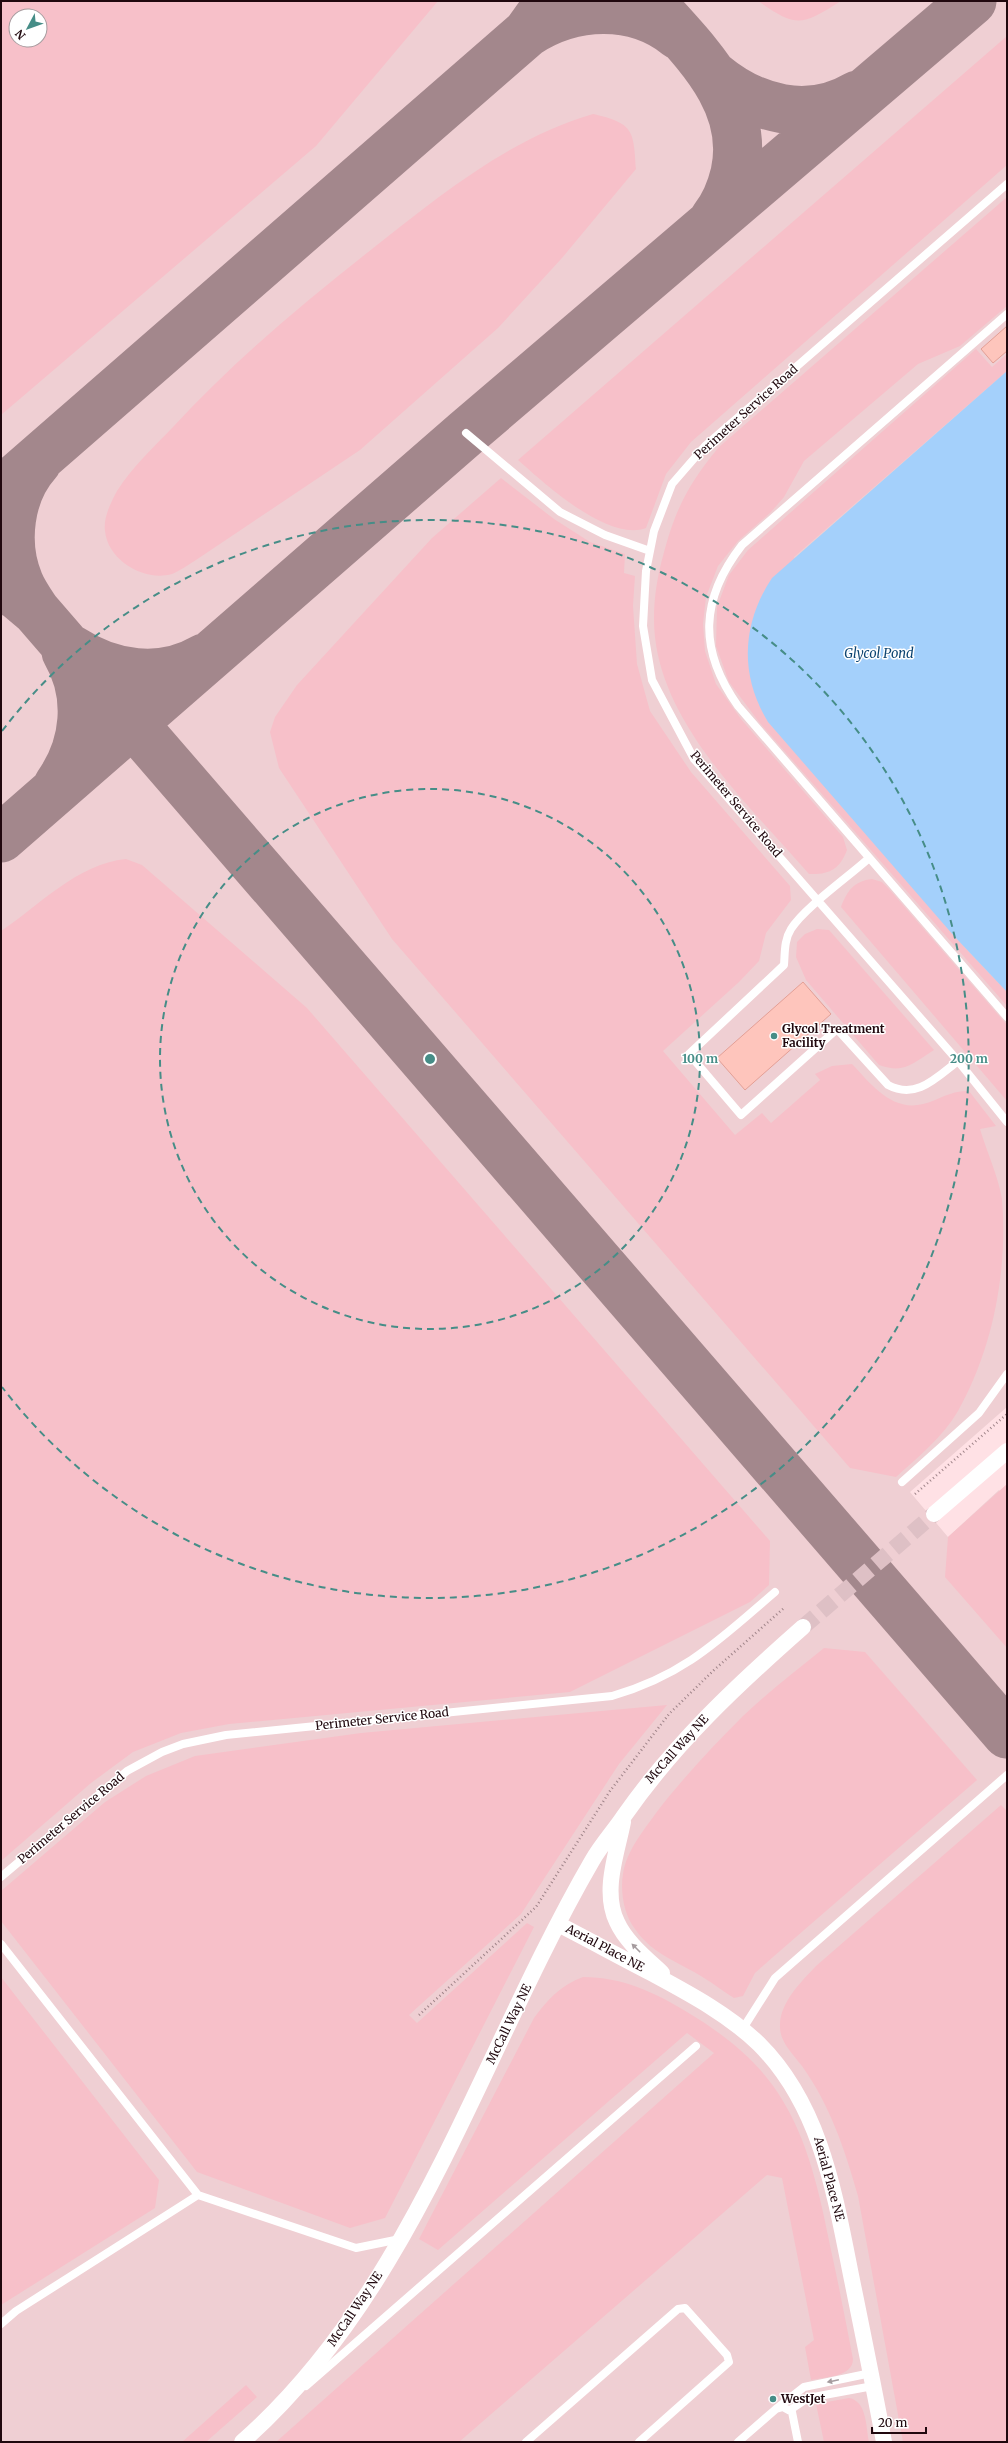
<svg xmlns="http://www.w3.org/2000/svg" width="1008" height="2443" font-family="Merriweather,serif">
<rect width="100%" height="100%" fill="#ffe1e5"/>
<path fill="#efcfd3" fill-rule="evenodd" d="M1,1H1007V1407L910,1492L948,1537L999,1490L1007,1499V2442H1ZM16,16H40V40H16Z"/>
<path fill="#f7c0c9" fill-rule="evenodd" d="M1,1H438L316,146L1,415ZM16,16H40V40H16Z
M758,1H841C801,26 797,28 758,1Z
M1007,36V165L691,442L666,474L646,528C608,542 545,484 518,460Z
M593,114C633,123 634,130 636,169L562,258L498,328L360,450L196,560C189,564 180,571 172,574C145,582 108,561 105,531C103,518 111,502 117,491C132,467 154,447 173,427C234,361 302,304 372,249C439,196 510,138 593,114Z
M1007,197V306L960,346L918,364L804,461L784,497L771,512L738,541L718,566L706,597L703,624L705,651L716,684L741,719L843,837L847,850C840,869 829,875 809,874C752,808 665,729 655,637C652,610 656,581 663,556C675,510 688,484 719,447Z
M976,349L992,367L1007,354V371L794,557L954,936L1007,992V1006L759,722L729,682L716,646L717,607L729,575L748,550Z
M501,478L554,519L590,542L625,554L624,573L635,576L633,606L637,664L650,711L691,772L790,886L791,900L766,933L759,961L739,982L663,1051L735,1135L762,1113L771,1123L820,1080L815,1074L832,1066L852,1064C871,1084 892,1112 923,1104C939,1100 951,1090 969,1091L996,1126L980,1129C987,1152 998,1176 1002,1199C1008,1270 993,1349 958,1411C943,1437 918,1457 896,1477L850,1468L392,939L279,768L270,732L275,717L297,685L432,538Z
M126,859L142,865L307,1008L770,1541L769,1585L750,1602L570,1692L229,1724L181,1733L133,1752L91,1783L1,1861V931C40,905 77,864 126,859Z
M872,879L882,882L889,889L1007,1025V1101L841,907C847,891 854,881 872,879Z
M817,929L829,930L934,1050C912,1064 904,1074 879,1065L806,980L796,957L797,942L805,934Z
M1007,1484V1648L945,1577L948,1537Z
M824,1648L865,1652L977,1780L773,1957L755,1973L743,1996L734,1998C724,1992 714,1984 704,1978C679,1962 653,1955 635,1929C624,1915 620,1892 623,1874C626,1852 643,1831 656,1813C682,1779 712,1747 743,1716C768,1692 797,1670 824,1648Z
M667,1705L619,1764L521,1914L409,2015L417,2023L527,1923L534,1927L385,2218L350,2228L197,2172L1,1921V1891L105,1802L146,1776L195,1756L361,1733Z
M1001,1805L1007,1811V2442H903L858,2196C845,2150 830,2105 802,2066C792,2053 779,2041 780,2025C780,2002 802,1981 816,1966Z
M1,1977L159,2180L155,2208L1,2305Z
M583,1977C622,1977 654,1992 687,2012C722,2033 755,2058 778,2093C809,2140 820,2196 831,2250C839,2286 846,2323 853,2359C853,2377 825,2377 811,2380L805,2347L814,2340L782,2178L767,2175L459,2442H276L714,2053L687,2033L438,2250L419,2239L534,2018C547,2000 561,1985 583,1977Z
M246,2385L257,2397L206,2442H182Z
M849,2398C867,2401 866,2427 869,2442H824L816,2404Z"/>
<path fill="#a4d0fb" d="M1007,371V992L954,936L768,722C739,675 742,623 772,578Z"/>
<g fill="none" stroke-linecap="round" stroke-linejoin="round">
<path stroke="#a3878c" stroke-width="49" d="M650,1C693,50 751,101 735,173C731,190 724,206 714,219
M527,33C573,3 634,0 678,35
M713,75C754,109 808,124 857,95
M1,491L527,33L550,1
M1,587L17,595L36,611L1007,1734
M36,611C30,602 23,592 19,582C3,544 9,493 37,462
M71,649C111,675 161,683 204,658
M58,785C86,745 91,695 66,652
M1,838L466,433L972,1"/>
</g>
<path fill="#fec5bc" stroke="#e39f95" d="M1007,326V351L993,363L981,349Z
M803,982L831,1014L745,1090L717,1058Z"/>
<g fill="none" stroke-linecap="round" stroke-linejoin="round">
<path stroke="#dec0c5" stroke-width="16" stroke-dasharray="16 8" stroke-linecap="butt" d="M803,1627L934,1514"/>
<path stroke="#9e8388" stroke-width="2.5" stroke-dasharray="1 3" stroke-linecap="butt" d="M915,1494L1007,1414
M419,2015L536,1907L610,1791L669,1714L714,1670L784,1608"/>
<path stroke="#fff" stroke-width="8" d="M1007,184L705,446L672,484L654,531L646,571L643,626L652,680L694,759L958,1061L1007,1122
M1007,314L742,545C700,599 698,650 738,706L1007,1017
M466,433L560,512L605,535L650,551
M868,859C848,877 804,908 791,929C784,940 785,953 784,965L689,1054L741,1115L837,1029L888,1085C916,1100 936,1078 958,1061
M902,1482L979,1413L1007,1374
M1,1877L127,1771L162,1752L183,1744L226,1735L612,1696C685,1675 720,1639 775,1592
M1,1944L198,2195L356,2248L400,2239
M742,2030L775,1978L1007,1775
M1,2324L16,2311L198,2195
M306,2386L696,2046
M776,2409L804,2387L871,2373
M790,2410L808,2398L873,2386
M526,2442L678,2309L685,2308L727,2355L729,2362L639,2442
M738,2442L776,2409L783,2407L792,2412L798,2442"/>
<path stroke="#fff" stroke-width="16" d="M934,1514L1007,1451
M623,1822C617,1853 602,1891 617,1922C626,1942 646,1958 662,1973
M558,1924C589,1940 620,1957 651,1973C688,1993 728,2014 759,2044C822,2107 835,2196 852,2280C863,2334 874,2388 884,2442
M242,2442C414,2291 480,2054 592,1861C601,1845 614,1831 624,1816C675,1743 736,1686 803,1627"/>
</g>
<defs><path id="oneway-solid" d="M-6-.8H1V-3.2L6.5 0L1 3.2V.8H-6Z"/></defs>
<g fill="#a69c9f">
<use href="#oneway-solid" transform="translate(636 1948) rotate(-135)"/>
<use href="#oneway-solid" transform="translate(833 2381) rotate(168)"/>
</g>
<g fill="none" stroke="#468d87" stroke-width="2" stroke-dasharray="7 5">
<circle cx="430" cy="1059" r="270"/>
<path d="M2 731A539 539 0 1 1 2 1387"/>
</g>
<g fill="#468d87" stroke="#fff" stroke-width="1.5">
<circle cx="774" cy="1036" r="4"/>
<circle cx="773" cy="2399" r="4"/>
</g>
<g text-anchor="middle" stroke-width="3" stroke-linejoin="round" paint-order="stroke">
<g font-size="12" fill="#20080e" stroke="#fff">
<text transform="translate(746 412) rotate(-42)" y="4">Perimeter Service Road</text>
<text transform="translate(736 804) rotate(50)" y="4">Perimeter Service Road</text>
<text transform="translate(382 1719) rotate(-6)" y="4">Perimeter Service Road</text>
<text transform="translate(677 1749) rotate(-48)" y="4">McCall Way NE</text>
<text transform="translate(71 1818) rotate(-40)" y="4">Perimeter Service Road</text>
<text transform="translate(605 1948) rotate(28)" y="4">Aerial Place NE</text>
<text transform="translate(509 2024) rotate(-64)" y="4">McCall Way NE</text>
<text transform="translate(829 2179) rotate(75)" y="4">Aerial Place NE</text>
<text transform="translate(355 2309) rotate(-56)" y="4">McCall Way NE</text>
</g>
<g font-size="12" font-weight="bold" fill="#20080e" stroke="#fff" text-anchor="start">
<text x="782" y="1033">Glycol Treatment<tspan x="782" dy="14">Facility</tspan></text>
<text x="781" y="2403">WestJet</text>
</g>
<g font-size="13" font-style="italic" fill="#0d4572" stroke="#fff">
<text x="879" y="658">Glycol Pond</text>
</g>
</g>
<circle cx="430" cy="1059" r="6" fill="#468d87" stroke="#fff" stroke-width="2"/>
<g font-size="12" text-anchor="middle" font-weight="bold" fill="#468d87" stroke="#fff" stroke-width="3" stroke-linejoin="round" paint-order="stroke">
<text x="700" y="1063">100 m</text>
<text x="969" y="1063">200 m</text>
</g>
<rect width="1008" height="2443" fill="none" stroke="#20080e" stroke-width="4"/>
<g transform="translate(28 28) rotate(229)"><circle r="19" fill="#ffffff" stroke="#a69c9f"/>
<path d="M0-3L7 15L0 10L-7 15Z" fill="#468d87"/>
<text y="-6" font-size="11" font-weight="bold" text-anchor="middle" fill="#20080e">N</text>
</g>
<path d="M872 2427v6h54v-6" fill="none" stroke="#20080e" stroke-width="2"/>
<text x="878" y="2427" font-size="12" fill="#20080e" stroke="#ffffff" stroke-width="3" paint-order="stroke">20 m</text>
</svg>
